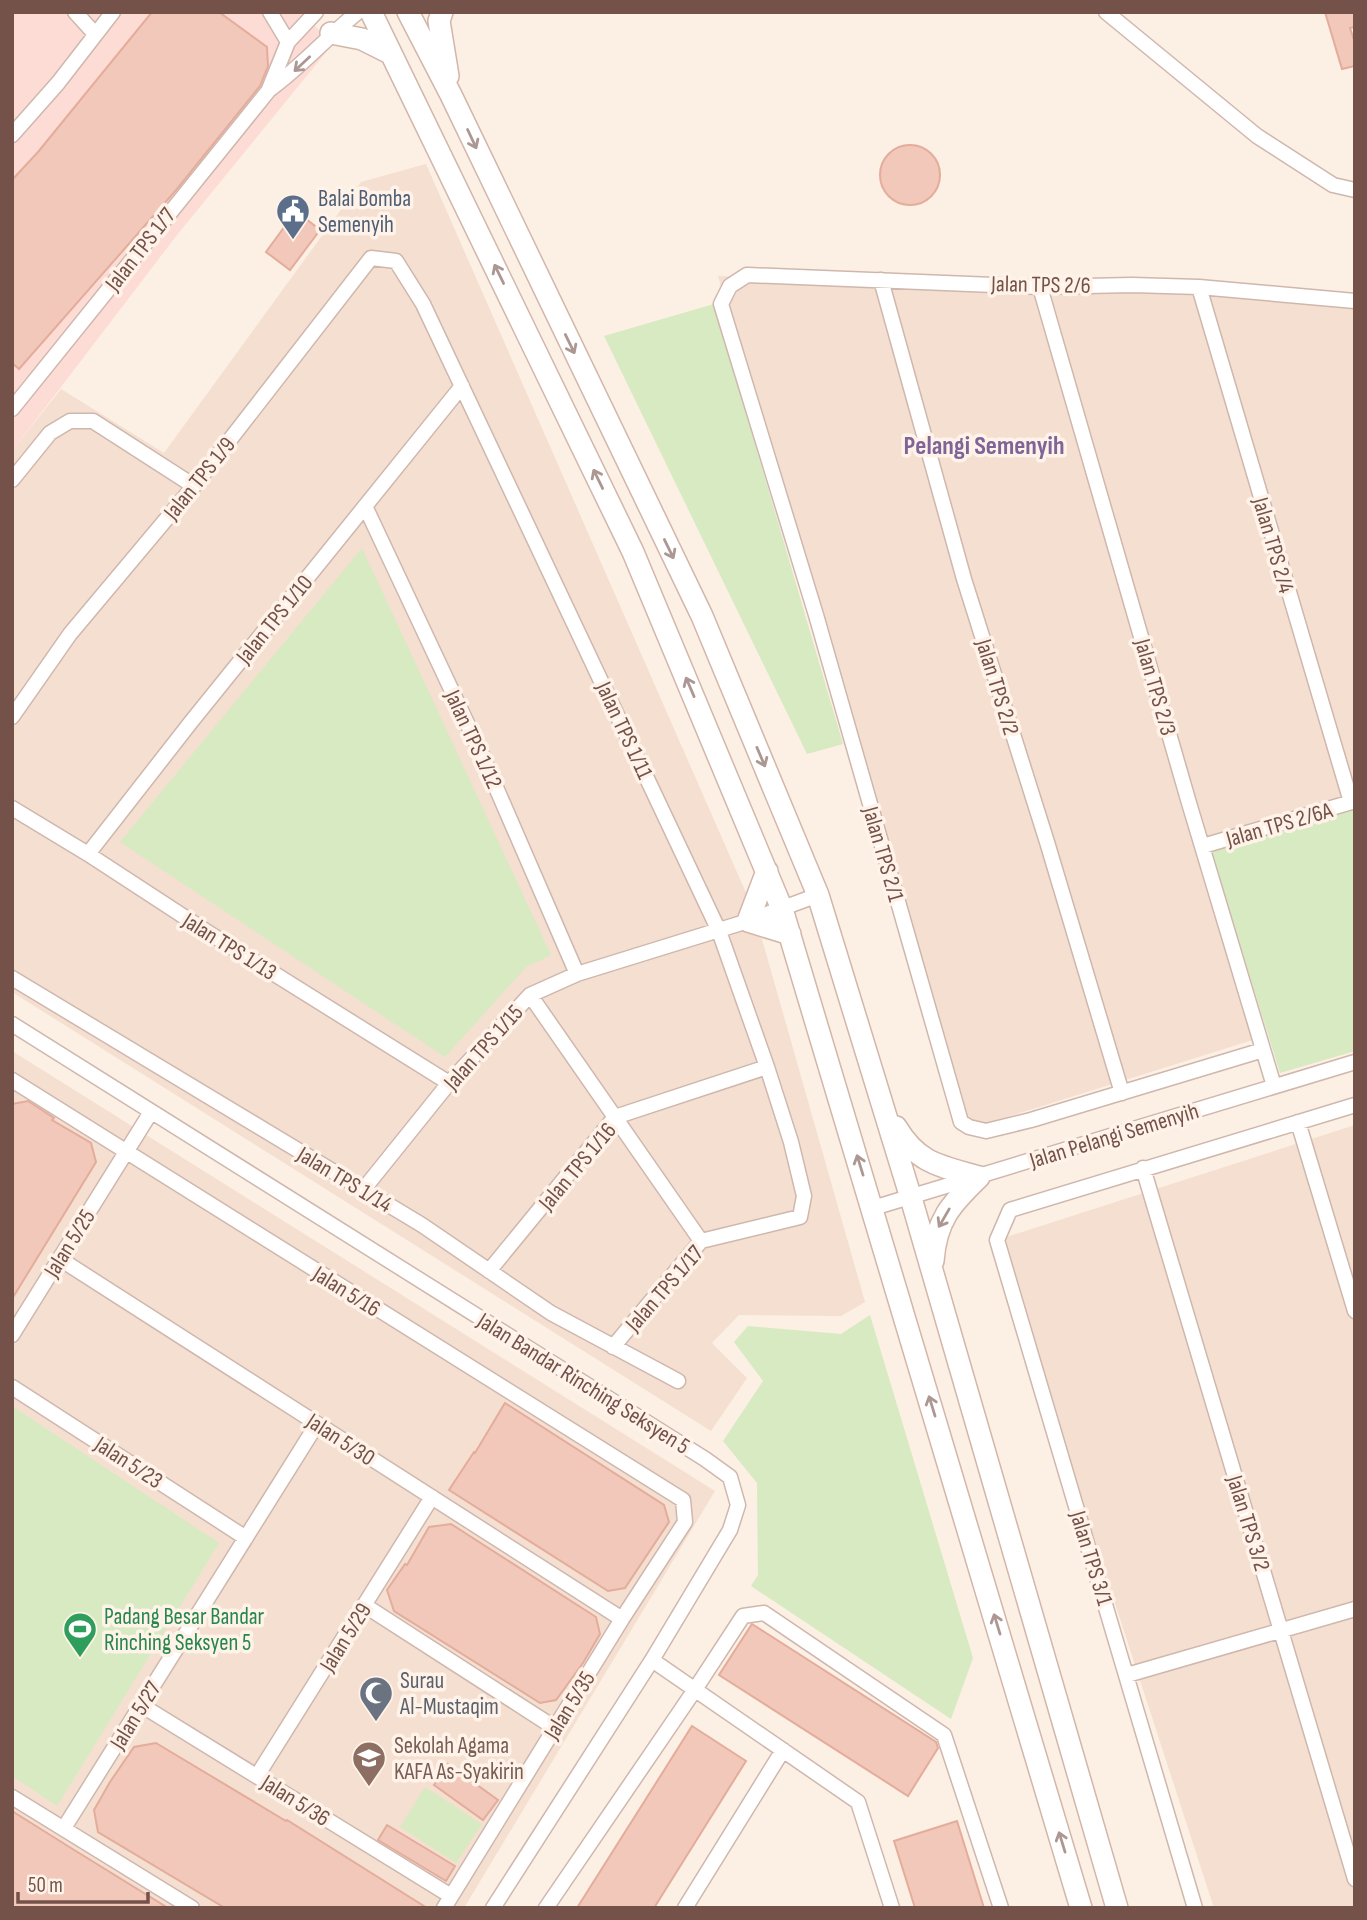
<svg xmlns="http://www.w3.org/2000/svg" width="1367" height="1920" font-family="'Sofia Sans Condensed',sans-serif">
<rect width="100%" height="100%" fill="#fcefe3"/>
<path fill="#f4dfd1" d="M426,164L754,911L865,1302L841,1316L739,1315L712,1343L747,1378L711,1431L12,992V451L61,389L164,453L361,182Z
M718,276L1355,298V801L1204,846L1259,1038L966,1130Z
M12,1051L715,1491L464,1908H12Z
M1355,1125V1908H1214L997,1240Z"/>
<path fill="#fddcd6" d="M12,12H303L332,45L177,235L12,451Z"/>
<path fill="#d7eac1" d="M714,304L843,744L807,754L604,336Z
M362,548L551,955L526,967L445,1057L120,842Z
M1355,810V1051L1280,1073L1211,851Z
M870,1315L973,1658L951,1719L751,1586L758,1575L757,1483L723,1441L763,1381L734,1342L748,1326L841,1334Z
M12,1406L219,1543L57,1806L12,1776Z
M425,1787L482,1824L456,1863L400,1827Z"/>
<path fill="#f2c8ba" stroke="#e4ac9b" stroke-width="2" d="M152,12H219L267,47L268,66L260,86L177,189L19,369L12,363V180L38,152Z
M1325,12H1355V27L1350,28L1355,43V66L1342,69Z
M880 175a30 30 0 1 1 60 0a30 30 0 1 1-60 0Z
M296,211L320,230L290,270L266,252Z
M28,1101L54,1118L52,1120L91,1143L96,1162L12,1299V1104Z
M505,1403L664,1505L669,1522L625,1588L608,1591L449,1490L474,1452L475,1453Z
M451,1524L596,1617L600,1634L583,1663L556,1700L540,1703L394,1611L387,1590L405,1564L407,1565L429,1527Z
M752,1624L936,1742L938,1748L908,1796L719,1675Z
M692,1726L746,1761L654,1908H577Z
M156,1743L286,1821L287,1820L427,1908H225L98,1832L94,1810L110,1782L134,1747Z
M448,1764L498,1800L483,1820L434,1785Z
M12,1811L71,1848L168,1908H12Z
M957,1821L984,1908H915L894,1841Z
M387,1825L455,1866L446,1881L378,1840Z"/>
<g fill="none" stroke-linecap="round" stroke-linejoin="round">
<g stroke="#cfb7ad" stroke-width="17">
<path id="street" d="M75,12L95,34
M270,12L288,42
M1106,12L1257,136L1333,185L1355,190
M269,89L288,42L316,12
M12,135L58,83L113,12
M881,280L964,579L1047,842L1122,1093
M1040,287L1189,803L1274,1086
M1199,287L1351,802
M12,409L269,90C301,67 327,37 358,12
M12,480L50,433L70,421H93L194,486
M365,506L482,755L577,974
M12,717L70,634L194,486L371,258L396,261L423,304L719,931L767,1067L791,1142L804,1196L800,1217L701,1241L613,1347
M12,808L88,854L209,933L449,1083
M1203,846L1355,801
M88,854L191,722L462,386
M12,978L422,1225L551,1313L678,1381
M530,995L701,1241
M12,1024L705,1459L730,1477L738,1505L730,1530L652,1660L493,1908
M1263,1050L1031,1120L986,1131L969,1127L961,1122L816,615L721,304L730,286L747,275L1040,287L1132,285L1199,287L1355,301
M12,1080L683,1500L685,1522L622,1619L444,1908
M1298,1122L1355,1311
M1143,1168L1355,1879
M363,1190L449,1083L530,995L577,974L748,921L818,895
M873,1208L1355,1062
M60,1259L622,1619
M489,1271L615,1117L767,1067
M12,1335L151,1112
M12,1387L246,1538
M364,1605L555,1728
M652,1660L858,1802L892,1908
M1127,1675L1355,1609
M141,1705L451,1896
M257,1776L432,1497
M12,1797L192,1908
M64,1828L317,1424
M546,1908L694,1691L743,1616L764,1613L944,1735L1001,1908
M685,1908L783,1750
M1195,1908L997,1240L1010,1210L1355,1105"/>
</g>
<g stroke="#d2b6aa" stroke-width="24">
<path id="secondary" d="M371,12L633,552L782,909L1081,1908
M408,12L451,95L702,616L818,895L911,1198L1117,1908
M442,12L439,21L448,76
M331,33L362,39L388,52
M767,871L748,921L790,934
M896,1127C918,1164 940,1166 979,1177
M933,1261C936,1220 951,1204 979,1177"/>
</g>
<use href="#street" stroke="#fff" stroke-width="14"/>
<use href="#secondary" stroke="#fff" stroke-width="21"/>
</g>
<defs><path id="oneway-shaft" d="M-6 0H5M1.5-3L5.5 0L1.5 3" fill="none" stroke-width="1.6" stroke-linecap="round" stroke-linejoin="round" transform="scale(1.75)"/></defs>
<g stroke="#ac9792">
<use href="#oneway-shaft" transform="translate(302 64) rotate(137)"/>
<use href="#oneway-shaft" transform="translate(472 139) rotate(65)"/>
<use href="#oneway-shaft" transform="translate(499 274) rotate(-116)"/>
<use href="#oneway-shaft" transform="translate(570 344) rotate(64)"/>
<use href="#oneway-shaft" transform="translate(598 479) rotate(-116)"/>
<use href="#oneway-shaft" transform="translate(669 549) rotate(64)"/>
<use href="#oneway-shaft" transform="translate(690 687) rotate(-113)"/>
<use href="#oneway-shaft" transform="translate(761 757) rotate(67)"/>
<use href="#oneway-shaft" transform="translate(860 1165) rotate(-107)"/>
<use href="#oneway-shaft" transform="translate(944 1218) rotate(120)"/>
<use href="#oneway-shaft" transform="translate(932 1406) rotate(-107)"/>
<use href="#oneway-shaft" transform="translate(997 1624) rotate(-107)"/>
<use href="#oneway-shaft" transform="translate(1062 1842) rotate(-107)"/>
</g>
<defs>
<g id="civic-pin" transform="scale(1.75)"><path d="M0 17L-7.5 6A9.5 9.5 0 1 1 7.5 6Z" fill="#5c6f8a" stroke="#fff3e9"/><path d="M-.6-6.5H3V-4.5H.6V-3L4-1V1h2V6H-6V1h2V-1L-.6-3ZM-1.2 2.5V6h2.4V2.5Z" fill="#fff"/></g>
<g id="stadium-pin" transform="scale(1.75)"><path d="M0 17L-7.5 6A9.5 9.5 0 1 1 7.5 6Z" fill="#2e9e5b" stroke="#fff3e9"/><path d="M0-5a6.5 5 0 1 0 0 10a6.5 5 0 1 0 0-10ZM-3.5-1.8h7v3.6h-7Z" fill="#fff"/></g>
<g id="mosque-pin" transform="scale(1.75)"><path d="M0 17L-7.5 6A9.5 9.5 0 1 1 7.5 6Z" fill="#6b7280" stroke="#fff3e9"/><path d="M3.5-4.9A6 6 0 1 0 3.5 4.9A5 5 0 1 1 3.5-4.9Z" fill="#fff"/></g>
<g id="school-pin" transform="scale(1.75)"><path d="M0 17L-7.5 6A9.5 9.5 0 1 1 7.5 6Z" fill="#8d6e63" stroke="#fff3e9"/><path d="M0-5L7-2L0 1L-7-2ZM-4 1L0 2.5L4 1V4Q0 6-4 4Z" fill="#fff"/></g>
</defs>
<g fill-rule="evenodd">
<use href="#civic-pin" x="293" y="211"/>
<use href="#stadium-pin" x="80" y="1629"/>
<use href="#mosque-pin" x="376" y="1693"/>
<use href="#school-pin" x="369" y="1758"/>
</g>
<g text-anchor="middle" stroke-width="7" stroke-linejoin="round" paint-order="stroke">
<g font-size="23" fill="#4e5e75" stroke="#fff3e9" text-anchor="start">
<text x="318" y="206">Balai Bomba<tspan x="318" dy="26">Semenyih</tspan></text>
</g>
<g font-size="23" fill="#745249" stroke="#fff3e9">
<text transform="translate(140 249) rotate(-52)" y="8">Jalan TPS 1/7</text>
<text transform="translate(1041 284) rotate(1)" y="8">Jalan TPS 2/6</text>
<text transform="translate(199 478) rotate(-51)" y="8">Jalan TPS 1/9</text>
<text transform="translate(1274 545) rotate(74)" y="8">Jalan TPS 2/4</text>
<text transform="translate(274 619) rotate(-51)" y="8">Jalan TPS 1/10</text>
<text transform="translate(998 687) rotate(73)" y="8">Jalan TPS 2/2</text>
<text transform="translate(1156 687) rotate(74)" y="8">Jalan TPS 2/3</text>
<text transform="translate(625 730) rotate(65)" y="8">Jalan TPS 1/11</text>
<text transform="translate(474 739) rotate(65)" y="8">Jalan TPS 1/12</text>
<text transform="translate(1279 824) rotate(-16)" y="8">Jalan TPS 2/6A</text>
<text transform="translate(884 854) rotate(74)" y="8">Jalan TPS 2/1</text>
<text transform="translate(230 946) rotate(32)" y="8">Jalan TPS 1/13</text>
<text transform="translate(483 1047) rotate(-48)" y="8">Jalan TPS 1/15</text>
<text transform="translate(1114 1135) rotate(-17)" y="8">Jalan Pelangi Semenyih</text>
<text transform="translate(577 1166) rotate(-50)" y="8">Jalan TPS 1/16</text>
<text transform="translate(345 1179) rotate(31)" y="8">Jalan TPS 1/14</text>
<text transform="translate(69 1243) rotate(-58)" y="8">Jalan 5/25</text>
<text transform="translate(664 1288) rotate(-49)" y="8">Jalan TPS 1/17</text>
<text transform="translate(347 1291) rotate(32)" y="8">Jalan 5/16</text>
<text transform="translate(584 1383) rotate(32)" y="8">Jalan Bandar Rinching Seksyen 5</text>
<text transform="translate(341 1439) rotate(33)" y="8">Jalan 5/30</text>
<text transform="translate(129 1462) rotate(33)" y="8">Jalan 5/23</text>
<text transform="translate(1249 1523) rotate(73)" y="8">Jalan TPS 3/2</text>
<text transform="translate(1092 1558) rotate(73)" y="8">Jalan TPS 3/1</text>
<text transform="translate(345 1637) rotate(-58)" y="8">Jalan 5/29</text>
<text transform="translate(569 1705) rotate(-58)" y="8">Jalan 5/35</text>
<text transform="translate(135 1715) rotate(-58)" y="8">Jalan 5/27</text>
<text transform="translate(296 1800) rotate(32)" y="8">Jalan 5/36</text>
</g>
<g font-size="23" fill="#27864d" stroke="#fff3e9" text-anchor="start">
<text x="104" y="1624">Padang Besar Bandar<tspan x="104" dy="26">Rinching Seksyen 5</tspan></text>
</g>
<g font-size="23" fill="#5b616d" stroke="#fff3e9" text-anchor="start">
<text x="400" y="1688">Surau<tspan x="400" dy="26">Al-Mustaqim</tspan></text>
</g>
<g font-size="23" fill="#785e54" stroke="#fff3e9" text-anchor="start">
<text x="394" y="1753">Sekolah Agama<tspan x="394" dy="26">KAFA As-Syakirin</tspan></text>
</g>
<g font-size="26" font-weight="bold" fill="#7f6498" stroke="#fff3e9">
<text x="984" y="454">Pelangi Semenyih</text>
</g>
</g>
<rect width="1367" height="1920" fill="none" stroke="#745249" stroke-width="28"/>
<path d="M18 1892v10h130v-10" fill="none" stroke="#745249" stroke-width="3.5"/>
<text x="28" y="1892" font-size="21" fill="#745249" stroke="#fff3e9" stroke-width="5" paint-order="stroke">50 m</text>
</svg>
